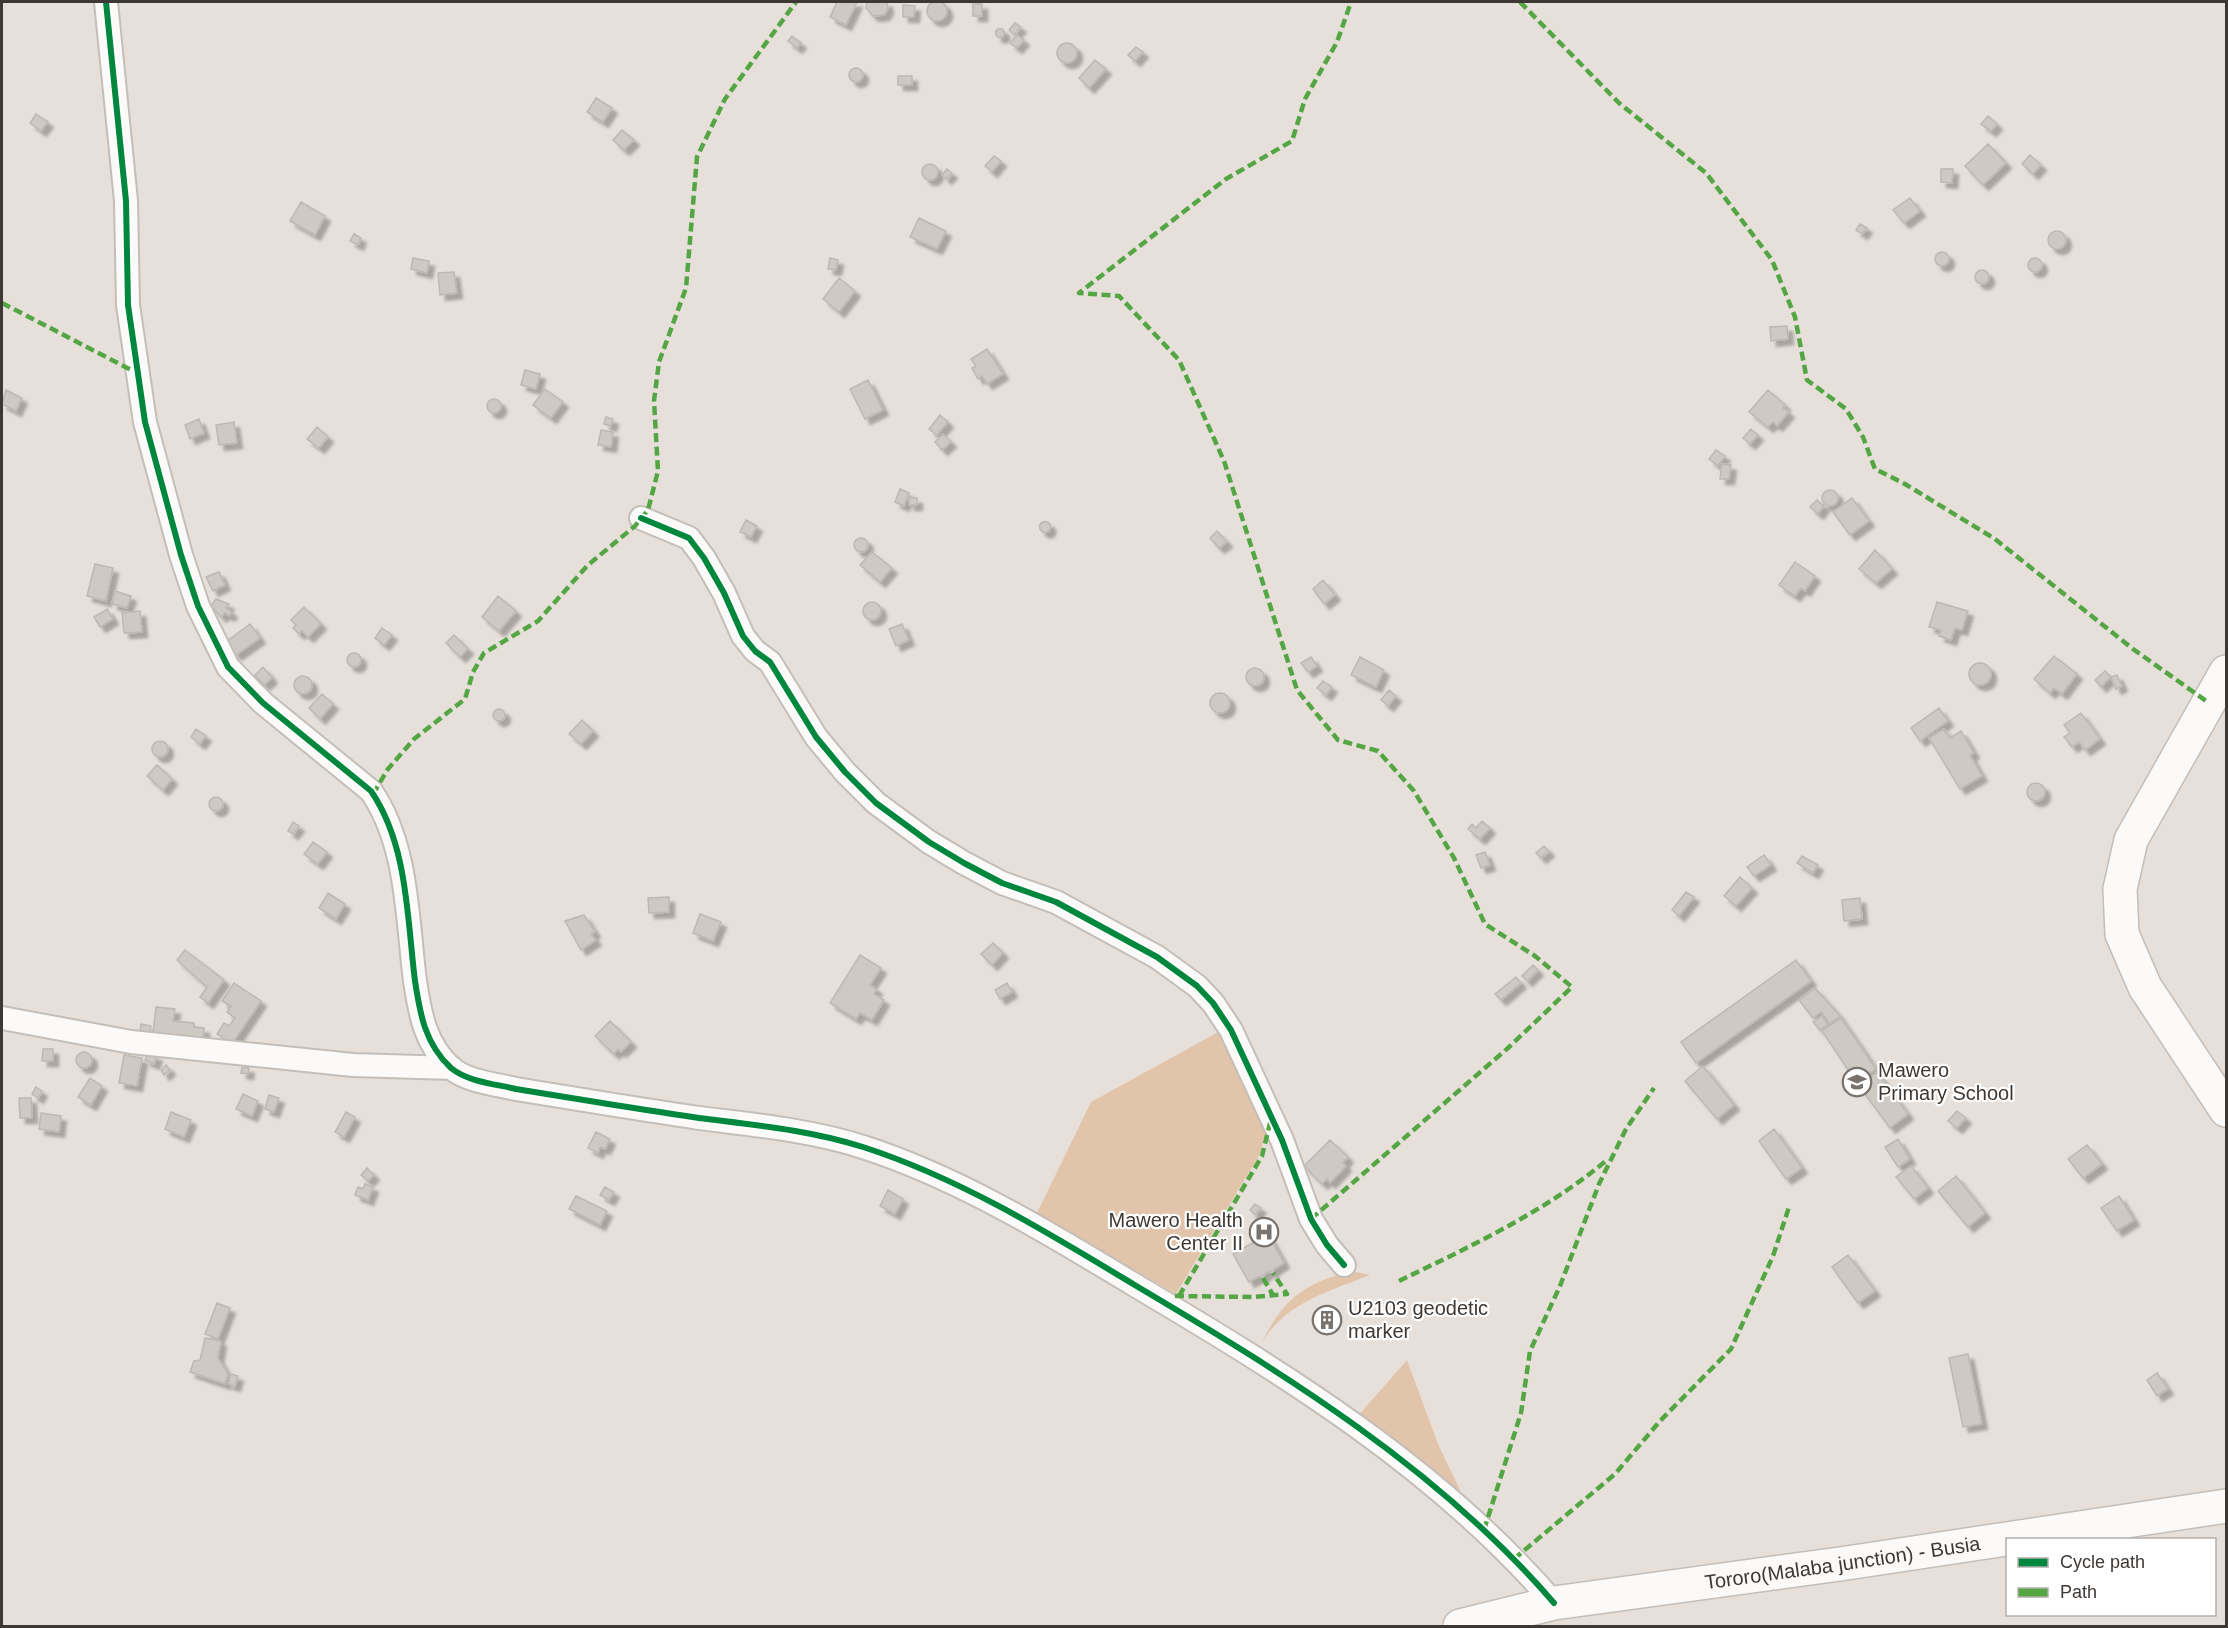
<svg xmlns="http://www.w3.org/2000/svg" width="2228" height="1628" font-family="Helvetica,sans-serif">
<defs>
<filter id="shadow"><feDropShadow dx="5.5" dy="5.5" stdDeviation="1.5" flood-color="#0004"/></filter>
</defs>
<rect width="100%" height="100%" fill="#e7e0da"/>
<path fill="#e2c4ab" d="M1222,1030L1268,1122L1260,1154L1176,1294L1036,1215L1091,1102Z
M1352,1271L1370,1275C1328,1292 1287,1302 1262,1342C1284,1298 1305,1283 1352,1271Z
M1407,1360L1438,1444L1470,1511L1357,1417Z"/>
<path fill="#cfc9c4" stroke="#bdb8b3" stroke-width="1.5" filter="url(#shadow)" d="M927 11a10 10 0 1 1 20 0a10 10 0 1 1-20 0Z
M837,2H857L846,25L830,17Z
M867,2H887L888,9L884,15L873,16L866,8Z
M973,4H982V16H973Z
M903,5L915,6L914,17H903Z
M1015,23L1021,27L1014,35L1009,30Z
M995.5 33a4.5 4.5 0 1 1 9 0a4.5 4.5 0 1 1-9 0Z
M1017,35L1024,40L1017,48L1010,43Z
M792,36L801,43L797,48L788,41Z
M1057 53a10 10 0 1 1 20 0a10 10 0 1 1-20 0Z
M1136,47L1143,52L1135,61L1128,55Z
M1095,60L1106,69L1089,88L1079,78Z
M849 75a7 7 0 1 1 14 0a7 7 0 1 1-14 0Z
M898,76H912V85H898Z
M596,98L612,108L603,122L587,112Z
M36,114L48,122L41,131L30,123Z
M1988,116L1997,124L1991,131L1981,124Z
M622,130L634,140L624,150L613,140Z
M1988,144L2006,163L1983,185L1965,166Z
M2030,155L2041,165L2033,174L2022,164Z
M994,156L1001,161L992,172L985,166Z
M922 172a8 8 0 1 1 16 0a8 8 0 1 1-16 0Z
M947,169L952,173L946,179L942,175Z
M1941,169H1953L1952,183L1941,182Z
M1910,198L1920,211L1904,223L1893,210Z
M301,202L325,216L315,235L290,221Z
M919,218L946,231L937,249L910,237Z
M1860,224L1867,228L1862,234L1856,230Z
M2048 240a9 9 0 1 1 18 0a9 9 0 1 1-18 0Z
M354,234L361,238L358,245L350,241Z
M1935 259a7 7 0 1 1 14 0a7 7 0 1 1-14 0Z
M2028 265a7 7 0 1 1 14 0a7 7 0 1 1-14 0Z
M413,258L429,261L427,273L411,269Z
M830,258L838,260L836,270L828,269Z
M1975 277a7 7 0 1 1 14 0a7 7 0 1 1-14 0Z
M454,272L457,293L440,295L438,273Z
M839,278L855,291L839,312L823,299Z
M1787,326L1788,339L1771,341L1770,327Z
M987,349L1003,374L987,384L982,376L978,379L972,368L976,366L971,359Z
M525,370L540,374L536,389L521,385Z
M868,380L883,410L865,419L850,389Z
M545,389L563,402L551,418L533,405Z
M6,390L22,398L16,411L2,404Z
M1768,390L1785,405L1783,408L1789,412L1777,426L1773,422L1768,427L1749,412Z
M487 406a7 7 0 1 1 14 0a7 7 0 1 1-14 0Z
M940,415L948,422L937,435L929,429Z
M606,417L613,419L611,426L604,424Z
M199,419L204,433L190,439L185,425Z
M234,422L237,443L219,445L216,425Z
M317,427L328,437L319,448L307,439Z
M1751,429L1758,435L1750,444L1743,438Z
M601,430L613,432L611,447L598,445Z
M943,434L951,442L942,450L935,442Z
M1716,450L1725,456L1718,466L1709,459Z
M1722,464L1731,465L1729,479H1720Z
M900,489L909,493L904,506L895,502Z
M1822 498a8 8 0 1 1 16 0a8 8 0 1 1-16 0Z
M909,498H917V505H909Z
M1852,498L1869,521L1850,535L1833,512Z
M1817,500L1824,506L1818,514L1810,507Z
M746,520L757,526L751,537L740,532Z
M1039.5 527a5.5 5.5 0 1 1 11 0a5.5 5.5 0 1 1-11 0Z
M1217,531L1227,542L1219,548L1210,538Z
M854 545a7 7 0 1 1 14 0a7 7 0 1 1-14 0Z
M1875,550L1892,569L1876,583L1859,569Z
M872,552L892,568L880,582L860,565Z
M1795,562L1815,576L1805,591L1801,588L1795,596L1779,585Z
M95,564L113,568L106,601L87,596Z
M219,572L225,585L213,591L206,577Z
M1323,580L1335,595L1324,604L1313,589Z
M115,591L131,596L127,608L112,604Z
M498,596L516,611L499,631L482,617Z
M216,599L229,604L226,608L232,612L229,616L225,613L221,617L211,606Z
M1937,602L1968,611L1962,630L1955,628L1951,640L1939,636L1941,630L1929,627Z
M863 611a9 9 0 1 1 18 0a9 9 0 1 1-18 0Z
M304,607L321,624L308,637L302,631L299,634L293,628L296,625L291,620Z
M107,609L113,619L100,627L94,617Z
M140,611L142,632L124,633L122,613Z
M250,624L260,638L236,655L226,642Z
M902,624L909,640L896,646L889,629Z
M382,628L392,635L384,645L375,638Z
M454,635L468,649L460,657L446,643Z
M347 660a7 7 0 1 1 14 0a7 7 0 1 1-14 0Z
M2054,656L2077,674L2062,694L2054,688L2050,693L2034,679Z
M1311,657L1317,666L1308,672L1301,663Z
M1360,657L1384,670L1376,687L1351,675Z
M1969 674a11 11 0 1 1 22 0a11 11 0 1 1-22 0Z
M263,667L272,678L264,685L255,675Z
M1246 677a9 9 0 1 1 18 0a9 9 0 1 1-18 0Z
M2105,671L2111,677L2101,687L2095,680Z
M2117,675L2122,686L2116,689L2111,677Z
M294 685a9 9 0 1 1 18 0a9 9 0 1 1-18 0Z
M1323,681L1332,687L1326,695L1317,688Z
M1389,690L1396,696L1388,706L1381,700Z
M1210 703a10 10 0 1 1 20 0a10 10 0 1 1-20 0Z
M322,694L333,704L320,719L309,708Z
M1939,708L1948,721L1920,741L1911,728Z
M493 715a6 6 0 1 1 12 0a6 6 0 1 1-12 0Z
M2081,713L2100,739L2085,750L2079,742L2072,747L2064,737L2070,733L2064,725Z
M582,720L593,731L581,744L569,734Z
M196,729L206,736L200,744L191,737Z
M1944,729L1950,738L1961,731L1974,753L1970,755L1982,776L1960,789L1929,738Z
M152 749a8 8 0 1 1 16 0a8 8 0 1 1-16 0Z
M157,765L172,779L163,790L147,776Z
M2027 792a9 9 0 1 1 18 0a9 9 0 1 1-18 0Z
M209 804a7 7 0 1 1 14 0a7 7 0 1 1-14 0Z
M1482,821L1490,828L1480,839L1468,829L1472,824L1476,828Z
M293,822L299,826L293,834L288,831Z
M313,842L327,852L318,864L304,854Z
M1544,846L1549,851L1541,858L1536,853Z
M1485,852L1490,865L1481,868L1476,855Z
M1764,855L1771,865L1754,876L1747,867Z
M1802,856L1818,865L1813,873L1797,863Z
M1740,877L1752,888L1736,906L1724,896Z
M1686,892L1694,897L1679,916L1672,910Z
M328,893L345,904L336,919L319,908Z
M669,897V912L649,913L648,898Z
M1860,898L1862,919L1844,921L1842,900Z
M700,914L721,922L713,941L693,933Z
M584,915L595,932L591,934L596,940L581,950L565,921Z
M993,943L1003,953L992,965L981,954Z
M185,950L224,980L208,1003L200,997L207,987L177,960Z
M860,955L881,968L870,985L877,989L874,994L884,1000L872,1020L860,1013L856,1019L830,1003Z
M1796,960L1811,981L1696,1063L1681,1042Z
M1533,965L1538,970L1527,981L1522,976Z
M1516,977L1521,983L1501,1000L1495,994Z
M234,983L261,1001L232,1044L217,1034L224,1023L229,1026L235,1018L227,1012L231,1006L222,1001Z
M1007,983L1012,992L1000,999L995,990Z
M1815,988L1840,1016L1830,1024L1821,1012L1813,1018L1799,1000Z
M156,1007L175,1009L173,1021L194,1023V1027L204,1028L203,1039L153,1033Z
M1822,1016L1828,1024L1820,1030L1813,1022Z
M1841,1018L1876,1069L1856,1082L1822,1031Z
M610,1021L631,1042L621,1052L618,1049L614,1054L595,1036Z
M141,1024L151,1026L150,1033L140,1032Z
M43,1049H53V1061H42Z
M76 1060a8 8 0 1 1 16 0a8 8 0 1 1-16 0Z
M148,1053L157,1056L154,1064L145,1060Z
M124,1055L142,1058L137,1086L119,1083Z
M166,1065L170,1070L164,1075L161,1070Z
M1703,1066L1734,1105L1717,1119L1685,1081Z
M242,1067L249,1068L248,1074L241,1073Z
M1877,1072L1908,1114L1890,1128L1859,1086Z
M90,1078L102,1086L91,1105L78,1097Z
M36,1087L42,1091L38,1098L32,1094Z
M243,1094L258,1101L252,1116L236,1109Z
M269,1095L279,1098L274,1112L265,1109Z
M19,1098H31L32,1118H20Z
M1957,1111L1966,1118L1957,1128L1948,1121Z
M171,1112L191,1120L184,1137L165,1129Z
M346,1112L355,1117L344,1137L335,1132Z
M41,1113L61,1116L59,1132L39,1129Z
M1774,1129L1802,1168L1786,1179L1759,1141Z
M596,1132L610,1139L605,1149L600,1147L598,1153L588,1148Z
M1898,1139L1910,1159L1898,1167L1885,1147Z
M1330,1140L1348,1157L1343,1163L1346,1166L1330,1183L1327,1179L1322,1184L1304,1166Z
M2087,1145L2102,1164L2083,1178L2068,1159Z
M1911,1166L1928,1188L1914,1199L1896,1177Z
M367,1168L374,1175L368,1181L361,1175Z
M1956,1176L1985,1213L1968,1227L1938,1191Z
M365,1184L373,1187L368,1200L355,1195L358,1187L363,1189Z
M605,1187L614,1192L609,1200L600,1195Z
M888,1190L903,1199L895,1214L880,1206Z
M576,1196L607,1211L600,1225L569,1209Z
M2119,1196L2134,1220L2117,1231L2101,1208Z
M1255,1204L1261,1208L1255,1215L1250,1210Z
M1268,1234L1284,1263L1273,1270V1273L1270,1271L1263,1275L1264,1277L1260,1276L1249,1282L1233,1254Z
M1848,1255L1875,1291L1858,1303L1832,1267Z
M217,1303L230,1308L218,1339L205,1334Z
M205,1338L221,1341L218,1358L228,1374L225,1384L190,1372L194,1361L200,1360Z
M1968,1354L1982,1424L1963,1427L1949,1358Z
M2157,1373L2168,1389L2157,1396L2147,1380Z
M231,1374L238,1376L235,1386L228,1384Z"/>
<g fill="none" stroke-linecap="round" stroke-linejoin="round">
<g stroke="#c3beb9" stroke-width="26">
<path id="street" d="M106,2L126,201L128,305L145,422L181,555L198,606L228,667L263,703L371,791C408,845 407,918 415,981C420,1014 425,1044 451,1068C468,1082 496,1084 516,1089C577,1099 638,1109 699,1118C754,1125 810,1130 863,1147C959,1178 1047,1232 1133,1284C1285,1374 1438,1468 1554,1603
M641,518L689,538L704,558L724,593L743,636L755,651L770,662L816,737L845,772L876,803L929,842L964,863L1002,883L1056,902L1157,957L1197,986L1213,1003L1231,1030L1282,1140L1311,1219L1327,1245L1344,1265
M2,1018L131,1042L353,1065L452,1068"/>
</g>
<g stroke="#c3beb9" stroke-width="36">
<g id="secondary">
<path d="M2226,672L2131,840L2120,889L2122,934L2145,987L2226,1110"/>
<path id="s1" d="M1460,1626L1554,1603L1840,1564L2226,1506"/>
</g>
</g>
<path stroke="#c5c3c1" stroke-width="4" stroke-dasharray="3 4.5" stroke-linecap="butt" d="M1271,1270L1273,1273
M1262,1275L1263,1278"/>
<use href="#street" stroke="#fbfaf9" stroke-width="22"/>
<use href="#secondary" stroke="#fbfaf9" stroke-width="33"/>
<path stroke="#54a644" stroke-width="4.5" stroke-dasharray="9 4.5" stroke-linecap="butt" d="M1520,2L1619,103L1706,173L1772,260L1795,317L1807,380L1846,409L1863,437L1875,469L1905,484L1995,539L2133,649L2209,703
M2,303L137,373
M373,794L388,769L414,739L465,699L473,672L484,653L538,621L588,565L635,526L648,510L658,471L654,401L659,362L686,288L697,157L725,99L796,2
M1311,1219L1508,1048L1572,987L1535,956L1485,924L1454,858L1414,791L1378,751L1338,740L1297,690L1224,461L1179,360L1119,296L1079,293L1226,179L1292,141L1305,99L1337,42L1351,2
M1263,1278L1273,1295
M1399,1281C1471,1246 1547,1211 1608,1159
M1175,1296L1253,1297L1287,1294L1273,1273
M1179,1296L1262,1156L1271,1119
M1484,1530L1521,1413L1530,1351L1560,1286L1599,1184L1626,1129L1654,1088
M1514,1559L1615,1474L1660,1421L1731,1349L1773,1256L1789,1207"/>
<g stroke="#fff" stroke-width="10">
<path id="cycleway" d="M106,2L126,201L128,305L145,422L181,555L198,606L228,667L263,703L371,791C408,845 407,918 415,981C420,1014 425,1044 451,1068C468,1082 496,1084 516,1089C577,1099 638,1109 699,1118C754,1125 810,1130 863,1147C959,1178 1047,1232 1133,1284C1285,1374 1438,1468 1554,1603
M641,518L689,538L704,558L724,593L743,636L755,651L770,662L816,737L845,772L876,803L929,842L964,863L1002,883L1056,902L1157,957L1197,986L1213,1003L1231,1030L1282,1140L1311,1219L1327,1245L1344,1265"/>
</g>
<use href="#cycleway" stroke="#00873e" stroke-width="6"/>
</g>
<defs>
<g id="school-ring" transform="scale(1.5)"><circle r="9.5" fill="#fff" stroke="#79736e" stroke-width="1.5"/><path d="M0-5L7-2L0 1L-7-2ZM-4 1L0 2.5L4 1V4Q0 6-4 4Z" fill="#79736e"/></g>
<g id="hospital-ring" transform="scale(1.5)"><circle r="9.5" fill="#fff" stroke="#79736e" stroke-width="1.5"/><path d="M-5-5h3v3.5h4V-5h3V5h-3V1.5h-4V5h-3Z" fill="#79736e"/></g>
<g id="building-ring" transform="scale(1.5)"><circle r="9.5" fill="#fff" stroke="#79736e" stroke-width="1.5"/><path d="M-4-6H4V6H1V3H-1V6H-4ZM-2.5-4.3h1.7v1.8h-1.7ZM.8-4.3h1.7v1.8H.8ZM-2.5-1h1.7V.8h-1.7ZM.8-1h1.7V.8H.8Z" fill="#79736e"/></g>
</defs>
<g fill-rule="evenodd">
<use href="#school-ring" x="1857" y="1082"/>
<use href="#hospital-ring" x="1264" y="1232"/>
<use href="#building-ring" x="1327" y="1320"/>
</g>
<g text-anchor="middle" stroke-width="4.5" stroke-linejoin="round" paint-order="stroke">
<g font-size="20" fill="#3e3834" stroke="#fff" text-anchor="start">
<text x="1878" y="1077">Mawero<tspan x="1878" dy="23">Primary School</tspan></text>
<text x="1243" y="1227" text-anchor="end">Mawero Health<tspan x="1243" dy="23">Center II</tspan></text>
<text x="1348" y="1315">U2103 geodetic<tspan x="1348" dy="23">marker</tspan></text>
</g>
<g font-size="20" fill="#3e3834" stroke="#fff">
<text dy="7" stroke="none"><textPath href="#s1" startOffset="388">Tororo(Malaba junction) - Busia</textPath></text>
</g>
</g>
<rect width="2228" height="1628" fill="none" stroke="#3e3834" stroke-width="6"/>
<rect x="2006" y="1538" width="210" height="78" fill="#ffffff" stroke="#b2afae" stroke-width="1.5"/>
<rect x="2018" y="1558" width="30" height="9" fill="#00873e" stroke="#b2afae" stroke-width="1.5"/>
<text x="2060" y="1568" font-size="18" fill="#3e3834">Cycle path</text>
<rect x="2018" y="1588" width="30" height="9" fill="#54a644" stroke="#b2afae" stroke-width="1.5"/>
<text x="2060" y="1598" font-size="18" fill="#3e3834">Path</text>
</svg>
